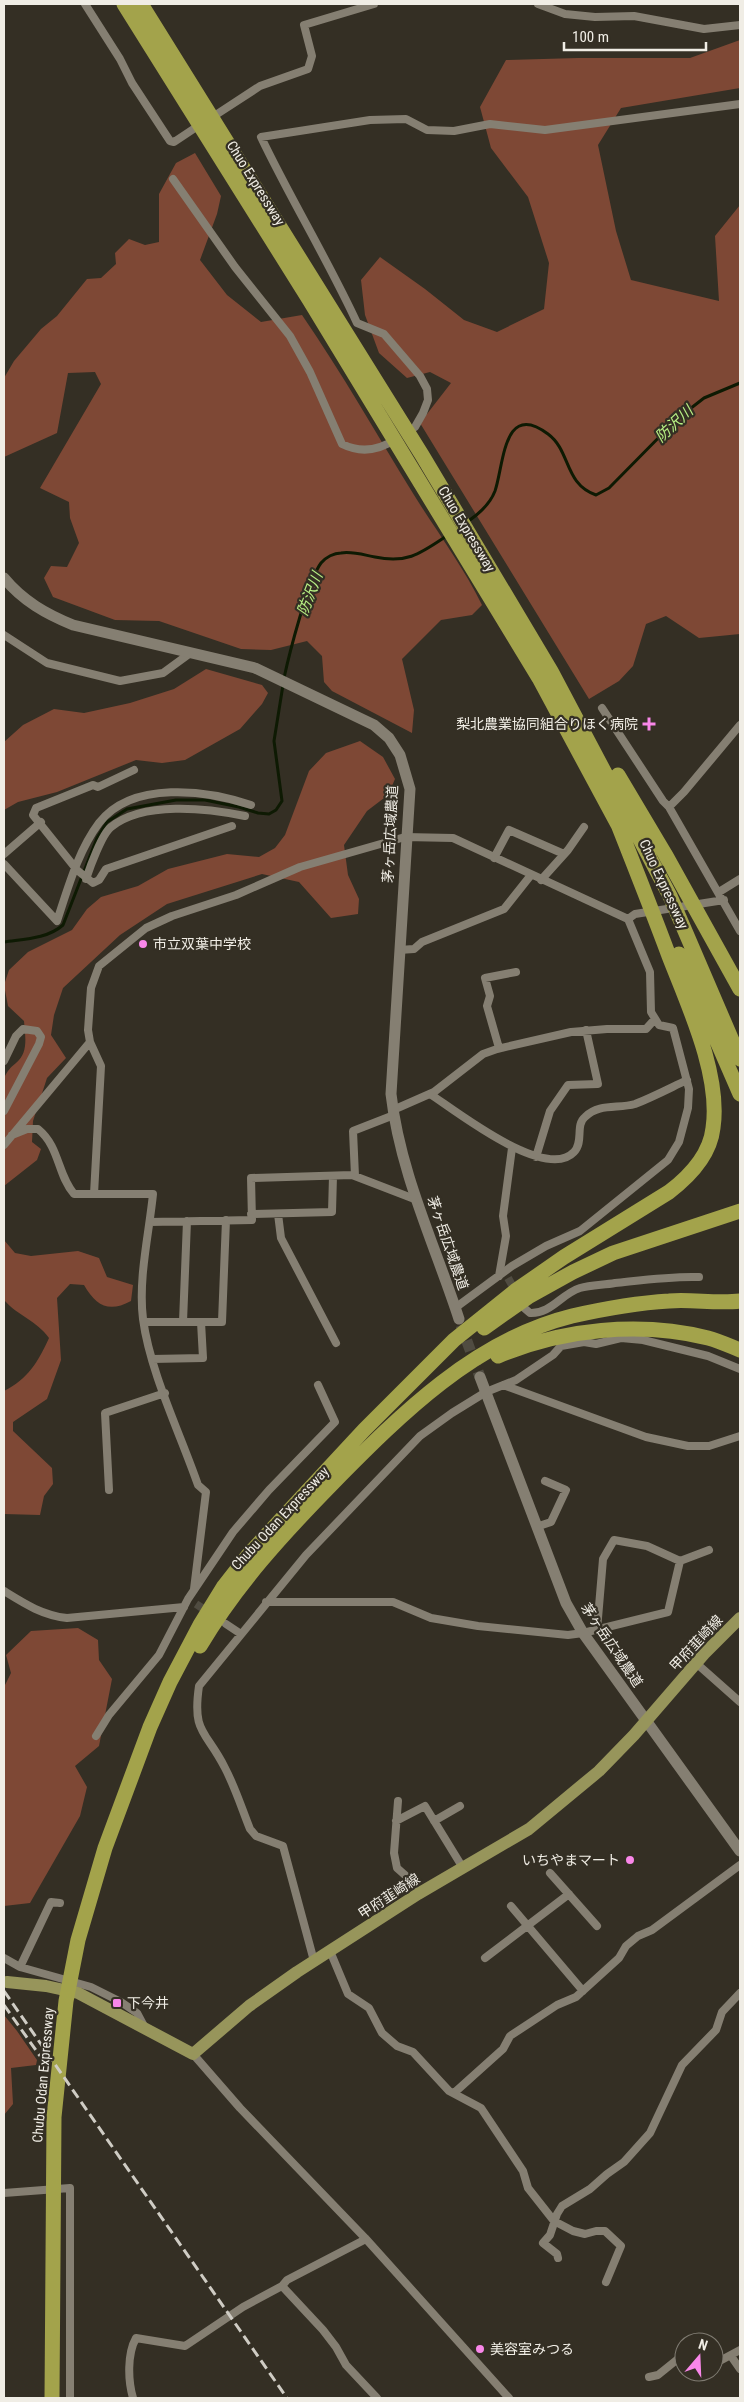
<svg xmlns="http://www.w3.org/2000/svg" width="744" height="2402" font-family="'Roboto Condensed','Noto Sans JP',sans-serif">
<rect width="100%" height="100%" fill="#342f24"/>
<path fill="#7e4835" d="M740,40V88L621,108L598,145L616,231L631,280L719,301L715,236L740,205V634L699,638L666,616L646,624L633,666L619,681L589,699L420,423L451,383L430,372L407,378L379,353L365,315L361,280L380,257L425,289L464,320L497,332L544,309L549,263L528,197L491,148L480,107L506,60L578,58H690Z
M195,153L221,196L217,214L200,260L227,295L261,322L302,315C342,373 377,435 414,495C437,532 463,566 482,605L472,615L441,620L402,659L414,710L412,733L332,691L324,682L322,656L307,641L271,650L241,649L159,621L115,620L53,597L44,578L51,566L67,567L79,543L70,518L69,502L40,488L101,384L95,372L68,373L57,433L4,457V378L14,361L41,329L57,316L87,279L101,278L116,264L115,253L129,239L145,245L159,242V194L176,163Z
M206,669L262,685L268,693L262,704L240,729L185,760L162,763L136,760L57,792L18,802L4,810V742L23,725L54,709L84,713L130,703L174,689Z
M360,741L383,757L395,779L388,795L367,811L344,845L348,875L359,899L358,914L331,918L299,882L262,874L167,904L120,935L63,988L54,1015L51,1035L66,1058L47,1078L33,1121L32,1142L41,1149L37,1160L4,1186V1078C8,1070 10,1068 16,1063C29,1053 25,1035 24,1021L8,1006L4,985L9,970L28,952L72,930L87,909L101,897L138,886L168,869L227,854L259,857L275,848L285,835L309,771L326,753Z
M4,1240L15,1253L31,1256L78,1251L99,1258L107,1277L133,1285L131,1301C109,1313 96,1306 84,1285L70,1284L57,1298L61,1360L47,1399L13,1422V1431L52,1468L53,1484L44,1496L40,1515L4,1514V1391C28,1379 38,1362 49,1338C36,1320 18,1316 4,1300Z
M78,1628L98,1640L99,1660L112,1679L99,1746L75,1766L87,1787L80,1816L30,1903L4,1906V1687L11,1673L6,1655L31,1631Z
M4,2015L17,2031L37,2060L36,2065L11,2068L13,2104L4,2115Z"/>
<g fill="none" stroke-linecap="round" stroke-linejoin="round">
<path stroke="#0e1a03" stroke-width="3" d="M467,522C479,514 490,504 495,491C504,465 503,400 548,434C571,451 564,484 596,495L609,488L677,419L704,398L740,383
M284,678C289,655 308,580 321,563C326,557 334,553 341,553C352,551 364,555 375,557C408,564 421,553 448,535
M4,942C24,939 47,939 63,925L97,838L107,822L127,809L176,800H205L239,807L258,813L269,814L276,810L282,801L274,741L283,685"/>
<path stroke="#504c41" stroke-width="8" stroke-dasharray="8 4" stroke-linecap="butt" d="M508,1278L516,1292
M196,1604L210,1613"/>
<path stroke="#504c41" stroke-width="11" stroke-dasharray="11 5.5" stroke-linecap="butt" d="M461,1325L480,1377"/>
<path stroke="#857f72" stroke-width="8" d="M85,4L120,59L132,83L170,141L174,142L201,124
M538,4L565,14L595,17L634,16L704,29L740,25
M211,118L260,86L308,69L312,56L304,25L374,4
M173,179L235,267L290,336L310,372L342,444C360,453 378,451 396,439
M406,433L415,427L423,413L428,400L427,389L420,376L384,334L357,323C328,260 291,200 261,137L370,120L406,119L427,130L454,131L490,124L545,130L740,104
M4,635L47,663L120,681L163,673L189,654
M602,708L663,801L669,807L740,931
M134,770L98,787L93,785L36,808L33,815L77,870L93,883L99,880L106,869L232,826
M669,807L684,792L740,725
M4,854L41,822
M494,858L509,830L564,854
M4,864L57,921C68,888 78,851 99,823C132,780 207,790 251,805
M86,879C90,867 102,834 111,827C143,801 206,808 245,816
M541,880L568,850L584,827
M719,892L740,879
M399,950L414,949L422,942L504,909L531,875
M499,1048L487,1006L490,996L485,978L516,972
M4,1061L16,1036L23,1029L37,1031L41,1037L39,1044L4,1111
M430,1094C456,1111 546,1182 574,1152C584,1142 575,1125 585,1117C599,1103 618,1109 635,1104C653,1097 670,1088 687,1080
M393,1110L434,1092L483,1054L497,1049L571,1032L607,1029H646L655,1019
M12,1135L27,1129H38C60,1147 57,1174 74,1194H153C149,1234 138,1279 143,1319C150,1372 180,1433 198,1485L206,1492L194,1589
M4,1145L90,1042
M536,1157L550,1111L568,1085L598,1084L586,1030
M355,1176L353,1131L394,1115
M94,1194L101,1066L90,1042L88,1030L91,988L99,966L146,928L172,916L236,895L300,867L405,837L453,838L628,919L635,914L724,900
M251,1214L332,1212L333,1176
M278,1214L281,1238L336,1343
M150,1222L252,1220L251,1178L352,1175L417,1200
M499,1276L506,1236L503,1216L512,1148
M523,1307L530,1313C551,1314 561,1294 580,1288C591,1285 604,1285 615,1283C643,1280 671,1276 699,1277
M455,1308L512,1266L546,1246L580,1231L668,1160L679,1142L688,1108L689,1089L673,1028L659,1025L651,1012L650,972L628,919
M144,1322H222L226,1220
M183,1322L187,1221
M152,1359L203,1358L201,1322
M503,1385L646,1437L688,1446H709L740,1436
M109,1490L105,1413L165,1393
M536,1527L551,1522L566,1490L545,1481
M4,1591C25,1604 42,1615 67,1618L184,1607
M266,1602H393L431,1618L478,1626L568,1635L583,1633L668,1612L680,1561L709,1550
M226,1624L241,1634
M597,1630L603,1559L614,1540L647,1546L680,1561
M696,1663L740,1702
M96,1736L109,1715L159,1655L188,1599L233,1532L269,1490L335,1422L318,1385
M398,1801L394,1853L397,1868L414,1883L418,1894
M396,1821L425,1806L463,1868
M434,1821L460,1806
M550,1873L597,1926
M511,1906L583,1991
M330,1951L348,1994L369,2008L382,2033L397,2046L413,2052L449,2091L481,2108L523,2171L528,2188L554,2221L573,2231L585,2234L596,2231H605L621,2246L606,2282
M4,1958L20,1967L91,1987L121,2002L137,2013L145,2028
M485,1958L569,1894
M314,1961L283,1846L256,1836L250,1829C242,1809 235,1787 225,1768C206,1730 192,1734 199,1686L306,1555L420,1436L452,1413L486,1392L516,1380L553,1355L561,1346L584,1342L596,1344L621,1338L643,1340L708,1356L740,1369
M20,1967L51,1902L60,1903
M193,2054L240,2108L366,2239L509,2398
M454,2093L503,2049L510,2036L557,2005L576,1997L619,1958L626,1946L638,1936L652,1930L740,1865
M4,2193L70,2188V2398
M558,2258L557,2254L543,2243L550,2235L557,2214L562,2206L590,2189L607,2174L624,2162L650,2133L682,2065L716,2030L722,2012L740,1993
M282,2286L323,2330L336,2347L346,2365L377,2398
M731,2356L740,2369
M714,2364L740,2350
M649,2377L658,2375L684,2354
M133,2398C128,2381 127,2354 136,2338L185,2346L243,2307L282,2286L287,2280L366,2239"/>
<path stroke="#857f72" stroke-width="11" d="M4,578C23,601 46,614 73,625L255,668L374,725L389,738L400,755L410,789L391,1094C400,1173 435,1245 459,1319
M480,1377L566,1603L583,1633L740,1851"/>
<path stroke="#97955b" stroke-width="12" d="M7,1982L46,1986L78,1993L193,2054L249,2006L297,1972L418,1894L529,1829L599,1771L634,1735L704,1654L740,1618"/>
<path stroke="#a3a34b" stroke-width="15" d="M124,4L310,301L539,678L624,836
M141,4L422,455L551,671L670,896L740,1059
M618,775L665,854L740,989
M679,954L740,1094
M484,1328L528,1297L573,1272L613,1253L740,1211
M498,1356C562,1329 640,1321 708,1338C719,1341 730,1346 740,1350
M200,1646C236,1585 283,1534 333,1483C401,1414 475,1340 572,1316C603,1309 636,1303 669,1301C692,1299 717,1304 740,1301
M52,2398L54,2117L66,2001L78,1940L105,1848L150,1727L170,1682L200,1625L224,1586L249,1554L364,1430L454,1340L515,1291L564,1257L669,1192C690,1176 710,1155 713,1128C721,1075 688,1005 669,956C653,913 636,870 619,827"/>
<path stroke="#cfccc4" stroke-width="3" stroke-dasharray="10 5" stroke-linecap="butt" d="M4,1991L287,2398
M4,2005L40,2056"/>
</g>
<g fill="#f987e9" stroke="#342f24" stroke-width="2">
<path d="M646.5 716.5h5v5h5v5h-5v5h-5v-5h-5v-5h5z"/>
<circle cx="143" cy="944" r="5"/>
<circle cx="630" cy="1860" r="5"/>
<rect x="112" y="1998" width="10" height="10" rx="2.5"/>
<circle cx="480" cy="2349" r="5"/>
</g>
<g text-anchor="middle" stroke-width="4.5" stroke-linejoin="round" paint-order="stroke">
<g font-size="14" fill="#f0ede5" stroke="#342f24">
<text transform="translate(256 183) rotate(58)" y="5">Chuo Expressway</text>
<text transform="translate(467 529) rotate(59)" y="5">Chuo Expressway</text>
<text transform="translate(390 834) rotate(-87)" y="5">茅ヶ岳広域農道</text>
<text transform="translate(664 884) rotate(65)" y="5">Chuo Expressway</text>
<text transform="translate(448 1243) rotate(71)" y="5">茅ヶ岳広域農道</text>
<text transform="translate(280 1518) rotate(-47)" y="5">Chubu Odan Expressway</text>
<text transform="translate(696 1643) rotate(-47)" y="5">甲府韮崎線</text>
<text transform="translate(612 1645) rotate(56)" y="5">茅ヶ岳広域農道</text>
<text transform="translate(389 1896) rotate(-33)" y="5">甲府韮崎線</text>
<text transform="translate(43 2075) rotate(-85)" y="5">Chubu Odan Expressway</text>
</g>
<g font-size="14" fill="#f0ede5" stroke="#342f24" text-anchor="start">
<text x="638" y="729" text-anchor="end">梨北農業協同組合りほく病院</text>
<text x="153" y="949">市立双葉中学校</text>
<text x="620" y="1865" text-anchor="end">いちやまマート</text>
<text x="127" y="2008">下今井</text>
<text x="490" y="2354">美容室みつる</text>
</g>
<g font-size="15" font-style="italic" fill="#b8f184" stroke="#342f24">
<text transform="translate(674 424) rotate(-43)" y="5">防沢川</text>
<text transform="translate(310 594) rotate(-69)" y="5">防沢川</text>
</g>
</g>
<rect width="744" height="2402" fill="none" stroke="#f0ede5" stroke-width="10"/>
<g transform="translate(699 2357) rotate(19)"><circle r="24" fill="#342f24" stroke="#7f7b71"/>
<path d="M0-4L9 19L0 12L-9 19Z" fill="#f987e9"/>
<text y="-8" font-size="14" font-weight="bold" text-anchor="middle" fill="#f0ede5">N</text>
</g>
<path d="M564 42v8h142v-8" fill="none" stroke="#f0ede5" stroke-width="2.5"/>
<text x="572" y="42" font-size="15" fill="#f0ede5" stroke="#342f24" stroke-width="4" paint-order="stroke">100 m</text>
</svg>
